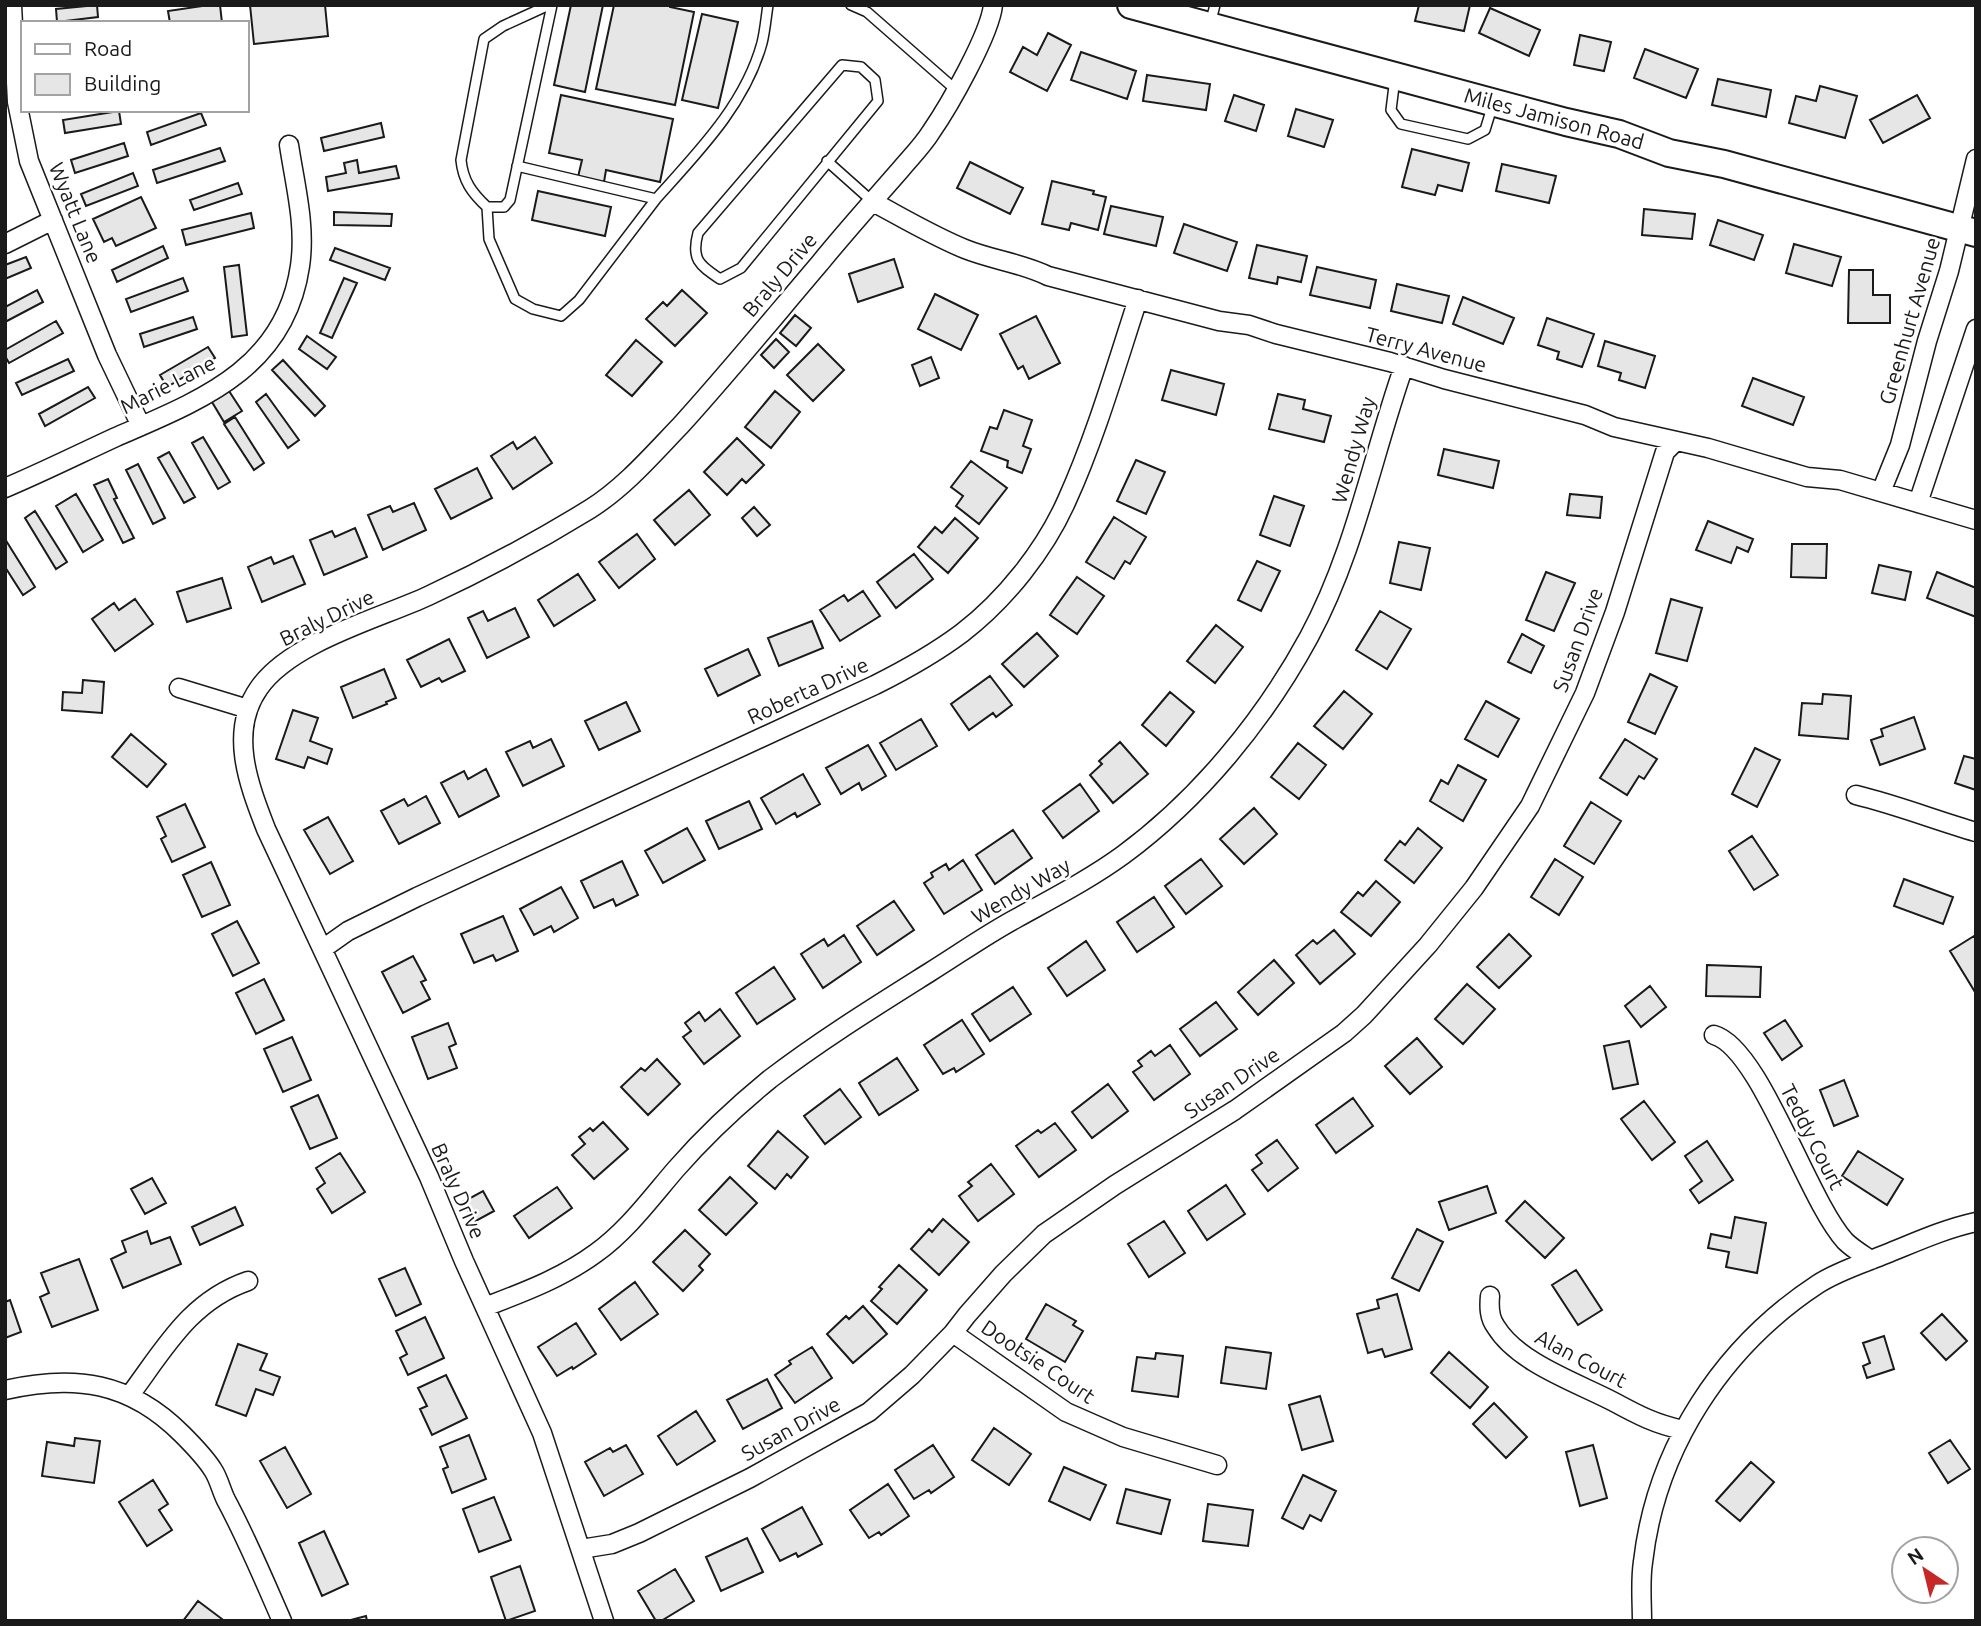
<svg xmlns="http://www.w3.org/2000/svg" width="1981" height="1626" font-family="Ubuntu,sans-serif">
<rect width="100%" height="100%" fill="#fff"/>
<path fill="#e6e6e6" stroke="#1a1a1a" stroke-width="2" d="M97,5L98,17L57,22L56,9Z
M209,5H220L222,23H170L168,11Z
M250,5H325L328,36L254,44Z
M571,5H603L585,92L554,85Z
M614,5H670V7L694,12L675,105L596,89Z
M1419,5H1470L1464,31L1415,21Z
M1490,8L1540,30L1529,56L1479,33Z
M702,14L738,22L718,108L682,100Z
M1048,33L1071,45L1047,91L1010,72L1023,47L1037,55Z
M1580,35L1611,42L1604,71L1574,65Z
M1645,49L1698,69L1686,98L1634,78Z
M1081,52L1136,71L1127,99L1071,80Z
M1147,75L1210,84L1206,110L1143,101Z
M1718,79L1771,90L1766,117L1712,105Z
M1820,86L1857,96L1845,138L1789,123L1796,96L1816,101Z
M561,95L673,119L660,182L606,170L604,182L578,177L582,160L549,153Z
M1234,95L1264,105L1256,131L1225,121Z
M1917,95L1930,118L1883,143L1870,120Z
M1296,109L1333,120L1324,147L1288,136Z
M119,111L121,124L65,133L63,120Z
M201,113L206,125L151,145L147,132Z
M381,123L384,137L324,151L321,138Z
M124,143L128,156L75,173L71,160Z
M220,148L225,161L157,183L153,170Z
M1412,149L1469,163L1462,191L1438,185L1435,195L1402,187Z
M357,160L359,173L396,166L399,178L328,191L326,177L346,173L344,163Z
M970,162L1023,188L1010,214L957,188Z
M1502,164L1556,176L1549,203L1496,191Z
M133,173L138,186L86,206L81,194Z
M1052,181L1094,191L1093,194L1106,197L1098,230L1071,223L1069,230L1042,224Z
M238,183L242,194L194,210L190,200Z
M538,191L611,207L605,236L532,220Z
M141,197L156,228L116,246L112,238L104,242L93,219Z
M1111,206L1163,217L1156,246L1104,234Z
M1644,209L1695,214L1692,239L1642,235Z
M334,212L392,214L391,226L334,225Z
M251,213L254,228L186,245L182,230Z
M1718,220L1763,235L1754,260L1710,245Z
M1184,224L1237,242L1227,271L1174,253Z
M1794,244L1841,257L1832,286L1786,273Z
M1257,245L1307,256L1301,282L1278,277L1277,284L1249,278Z
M163,246L168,258L117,282L112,270Z
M335,248L390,268L385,280L330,260Z
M26,257L31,268L5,279V265Z
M894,259L903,287L858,302L849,274Z
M239,265L247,335L232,337L224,267Z
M1317,267L1376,280L1370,308L1310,295Z
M1849,270H1873V295H1890V323H1848Z
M183,278L188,291L131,312L126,299Z
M344,278L357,283L332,338L320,333Z
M1397,284L1449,296L1442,323L1391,311Z
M37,290L43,302L5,322V307Z
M682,290L707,313L675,346L646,319L663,302L667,306Z
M935,294L978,315L961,350L918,329Z
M1463,297L1514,318L1503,344L1453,324Z
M795,315L811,328L796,346L780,333Z
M1036,316L1060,363L1029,379L1023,366L1018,369L1000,334Z
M193,317L197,329L144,347L140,334Z
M1547,318L1594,334L1582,367L1557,359L1559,352L1538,345Z
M56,321L63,333L9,363L5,356V350Z
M307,336L336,357L327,369L299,349Z
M776,339L789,352L774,368L761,355Z
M636,340L662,362L632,396L606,375Z
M1605,341L1655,356L1645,388L1619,380L1621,373L1598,366Z
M818,344L844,370L813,401L787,375Z
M208,347L215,358L167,387L160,375Z
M931,357L939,378L920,386L912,365Z
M68,359L74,371L22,395L16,383Z
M283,360L325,406L315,416L272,370Z
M1171,370L1224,384L1216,415L1162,400Z
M1753,378L1804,397L1793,425L1742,406Z
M88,387L95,398L45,426L39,414Z
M229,391L242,411L224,422L212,402Z
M775,391L800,412L771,448L745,427Z
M266,394L299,440L288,448L256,402Z
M1278,394L1305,400L1303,409L1331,416L1324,442L1269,429Z
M1004,410L1032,420L1023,446L1031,449L1022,473L1007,467L1008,461L981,451L990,427L997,429Z
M235,417L264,463L254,470L224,424Z
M203,437L230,482L218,489L192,443Z
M535,437L552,463L513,489L491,456L513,442L517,449Z
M737,438L764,465L746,483L742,479L727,495L704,472Z
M1444,449L1499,461L1493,488L1438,475Z
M169,452L195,497L184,503L158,458Z
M1136,460L1165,472L1146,514L1117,501Z
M971,461L1007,488L979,524L956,506L963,496L951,487Z
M138,464L165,518L153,524L126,470Z
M477,468L492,498L451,519L435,489Z
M108,479L117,498L114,499L134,538L123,543L94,485Z
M689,490L710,515L675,545L654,520Z
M76,494L103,540L83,552L56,506Z
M1570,494L1602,497L1600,518L1567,515Z
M1274,496L1304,506L1290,546L1260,535Z
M414,503L426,530L383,550L368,515L390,506L393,512Z
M754,507L770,525L757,536L742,518Z
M35,511L67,562L56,569L25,518Z
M1114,517L1146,537L1130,564L1125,561L1114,579L1086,562Z
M955,518L978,538L948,573L918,547L935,527L942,533Z
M1708,521L1753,539L1748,552L1737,547L1731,563L1696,550Z
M355,528L367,557L324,575L310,540L332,531L335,537Z
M637,534L655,559L619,588L599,562Z
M5,539L35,587L23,595L5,567Z
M1399,542L1430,548L1421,590L1390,583Z
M1792,544H1827L1826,578L1791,577Z
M914,554L933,579L896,608L877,582Z
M293,556L305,584L262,602L248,567L271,557L274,564Z
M1257,561L1280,571L1261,611L1238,600Z
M1879,565L1911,572L1905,600L1872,593Z
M1546,572L1575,583L1554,631L1526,620Z
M1937,572L1976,588V617L1927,598Z
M578,574L595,600L554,626L538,600Z
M1077,577L1104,596L1077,634L1050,615Z
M222,578L231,608L187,622L177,592Z
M863,591L880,616L840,641L820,610L844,595L848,601Z
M135,599L153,624L115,651L92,619L114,603L119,610Z
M1671,599L1702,608L1687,661L1656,653Z
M515,608L529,637L487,658L468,618L483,611L488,621Z
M1380,611L1411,629L1387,669L1356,650Z
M812,621L823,648L779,666L768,638Z
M1216,625L1243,647L1215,683L1187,661Z
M1037,633L1058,656L1024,687L1002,664Z
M1522,634L1544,646L1531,673L1508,662Z
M449,639L465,671L442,682L439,678L421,687L407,660Z
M748,649L760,675L718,696L705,669Z
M384,669L396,698L386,702L387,704L353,718L341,687Z
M1650,674L1677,687L1655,734L1628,722Z
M990,676L1012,705L996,717L993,713L969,730L951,704Z
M83,680L104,682L102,713L62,710L63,692L82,693Z
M1344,691L1372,714L1343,749L1314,726Z
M1170,692L1194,712L1166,746L1142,725Z
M1823,694L1851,696L1848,739L1799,735L1802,703L1822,704Z
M1486,701L1519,719L1498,757L1465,739Z
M626,702L640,731L599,750L585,721Z
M293,710L318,718L310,741L332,749L327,764L308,757L304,768L276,759Z
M1914,717L1925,749L1880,765L1871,740L1883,736L1881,729Z
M921,719L937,746L896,770L880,743Z
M131,734L166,764L147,787L112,757Z
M551,739L564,766L523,786L506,752L530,741L533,748Z
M1625,739L1657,759L1644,779L1639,776L1627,795L1600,778Z
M1120,742L1148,774L1113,803L1090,775L1102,764L1099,761Z
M1298,743L1326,765L1299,799L1271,777Z
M868,745L886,776L862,790L859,783L841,794L826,768Z
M1755,748L1780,760L1757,807L1732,794Z
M1964,756L1976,759V790L1955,783Z
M1458,765L1486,780L1463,821L1430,801L1441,780L1448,784Z
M486,769L499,796L459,817L441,783L464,771L468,779Z
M803,774L820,804L797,817L795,813L776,824L761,798Z
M1080,784L1099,811L1063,838L1043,811Z
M426,796L440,823L399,844L381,811L404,799L408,806Z
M749,801L762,829L719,849L706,821Z
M1591,802L1621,821L1594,864L1564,846Z
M185,804L205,847L172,862L161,839L166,836L157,817Z
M1254,808L1277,834L1244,864L1220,839Z
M328,817L353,861L330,874L304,830Z
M687,828L705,860L663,883L645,851Z
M1418,828L1442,848L1414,883L1385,860L1400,841L1405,845Z
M1013,830L1032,858L995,884L976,855Z
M1752,836L1778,875L1754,890L1729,851Z
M1201,859L1222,886L1186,914L1165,886Z
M1555,859L1583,877L1559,915L1531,897Z
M963,860L982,890L944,914L924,883L933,877L931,873L946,864L949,870Z
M622,861L638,895L616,906L613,899L594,908L581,881Z
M211,862L230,905L202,917L183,875Z
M1904,879L1953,897L1943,924L1894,906Z
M1376,881L1400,902L1371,936L1341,912L1358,892L1363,896Z
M561,887L578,918L554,932L551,926L534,935L520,909Z
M1154,897L1174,927L1137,952L1117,922Z
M894,901L914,930L877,955L857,926Z
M503,916L518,951L496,961L493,955L474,963L461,934Z
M237,921L259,963L233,976L212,934Z
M1334,930L1355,954L1320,984L1296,955L1313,940L1317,944Z
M1509,934L1531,956L1499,988L1477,967Z
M844,935L861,962L823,988L801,954L824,939L828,946Z
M1974,936L1976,939L1975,992L1950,951Z
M1086,941L1105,970L1067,996L1048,968Z
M413,956L426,980L421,982L430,999L403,1013L382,972Z
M1274,960L1294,983L1258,1015L1238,992Z
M1707,965L1761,967L1760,997L1706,996Z
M774,967L795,999L757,1024L736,993Z
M264,979L284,1020L256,1034L236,993Z
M1467,984L1495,1009L1463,1044L1435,1019Z
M1650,986L1666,1007L1641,1027L1625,1006Z
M1013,987L1031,1014L990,1041L972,1014Z
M1216,1002L1237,1029L1200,1056L1180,1029Z
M720,1009L740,1036L704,1064L683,1037L691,1031L685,1023L699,1012L705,1021Z
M962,1020L984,1054L956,1072L954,1068L943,1074L924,1045Z
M1785,1020L1802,1046L1782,1060L1764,1033Z
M448,1023L456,1044L449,1047L457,1068L428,1079L412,1037Z
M292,1037L311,1080L283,1092L264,1049Z
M1417,1038L1442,1067L1410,1094L1385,1066Z
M1629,1041L1638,1084L1613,1089L1604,1046Z
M1170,1045L1190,1074L1154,1100L1133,1072L1142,1066L1138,1061L1151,1051L1155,1056Z
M897,1058L918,1090L879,1115L859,1083Z
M657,1059L680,1084L648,1115L621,1087L641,1068L645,1071Z
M1844,1080L1858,1116L1834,1126L1820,1090Z
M1108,1084L1128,1111L1092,1138L1072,1112Z
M840,1089L861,1117L825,1144L804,1116Z
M318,1095L337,1138L310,1149L291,1107Z
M1353,1098L1373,1126L1336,1153L1316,1125Z
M1644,1101L1675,1142L1652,1160L1621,1119Z
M603,1122L628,1149L594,1179L572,1155L585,1144L579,1137L590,1128L593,1131Z
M1055,1123L1076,1150L1039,1177L1016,1146L1038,1130L1041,1133Z
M778,1131L808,1157L791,1178L787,1174L775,1189L748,1166Z
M1277,1140L1298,1168L1268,1191L1252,1170L1262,1163L1256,1155Z
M1707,1141L1733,1180L1699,1203L1690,1190L1702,1181L1685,1156Z
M1858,1151L1903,1179L1887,1205L1842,1176Z
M340,1153L365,1192L332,1213L317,1189L325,1183L316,1168Z
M991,1164L1014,1194L978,1221L959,1196L972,1186L968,1182Z
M730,1177L757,1203L726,1235L699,1210Z
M152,1178L166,1203L145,1214L131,1189Z
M1226,1185L1245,1214L1207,1240L1188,1211Z
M1487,1186L1496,1213L1449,1230L1439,1202Z
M557,1187L572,1208L529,1238L514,1216Z
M483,1191L494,1211L474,1222L463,1202Z
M1525,1201L1564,1238L1545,1258L1506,1221Z
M235,1207L243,1225L200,1245L192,1227Z
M1735,1217L1766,1223L1757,1273L1726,1267L1729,1252L1708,1248L1711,1234L1731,1238Z
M943,1219L969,1242L939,1275L911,1249L929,1229L932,1232Z
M1164,1221L1185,1253L1149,1277L1128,1244Z
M1417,1229L1443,1242L1419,1291L1392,1278Z
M685,1230L710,1254L699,1266L703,1270L683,1291L653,1262Z
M147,1231L151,1244L170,1237L181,1264L123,1288L111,1259L126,1252L122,1241Z
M79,1259L98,1310L52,1327L40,1297L49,1293L41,1273Z
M899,1265L927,1290L897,1324L871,1301L882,1289L879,1287Z
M405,1268L421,1304L396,1316L379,1279Z
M1576,1270L1602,1310L1578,1325L1552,1285Z
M635,1282L658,1314L621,1340L599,1309Z
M1397,1294L1412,1349L1385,1357L1382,1349L1368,1353L1357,1314L1379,1308L1377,1300Z
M10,1300L21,1332L5,1338V1302Z
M1046,1304L1076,1321L1073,1325L1083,1331L1065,1362L1026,1339Z
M863,1306L887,1334L853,1363L827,1334L846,1316L849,1319Z
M1942,1314L1967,1341L1946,1360L1921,1333Z
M425,1317L444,1358L408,1375L400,1358L407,1354L396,1331Z
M576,1323L596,1354L573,1369L572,1367L557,1376L538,1347Z
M1884,1336L1894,1369L1867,1378L1863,1366L1870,1363L1863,1343Z
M238,1344L267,1354L260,1370L280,1377L273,1395L256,1389L246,1416L216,1405Z
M812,1347L832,1378L795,1403L775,1375L791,1364L789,1361Z
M1226,1347L1271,1353L1266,1389L1221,1383Z
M1449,1352L1488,1387L1470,1408L1431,1373Z
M1156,1353L1183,1356L1178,1397L1132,1391L1137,1357L1155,1359Z
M446,1375L467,1418L432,1435L420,1409L427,1406L418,1388Z
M767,1379L782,1408L743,1429L727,1400Z
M1320,1396L1333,1441L1302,1450L1289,1405Z
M1494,1403L1527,1437L1506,1458L1473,1424Z
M696,1411L715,1441L677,1465L658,1436Z
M994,1428L1031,1454L1009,1485L972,1460Z
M469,1435L486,1479L452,1493L443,1469L448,1467L440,1447Z
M75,1438L100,1441L94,1483L42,1476L47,1442L74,1446Z
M1950,1440L1970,1469L1948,1483L1929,1453Z
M626,1445L643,1474L604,1496L585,1462L610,1448L613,1452Z
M933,1445L954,1477L931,1493L929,1490L914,1499L895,1470Z
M1593,1445L1607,1498L1580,1506L1566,1452Z
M285,1447L311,1494L287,1508L260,1461Z
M1751,1462L1774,1482L1740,1521L1716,1501Z
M1064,1467L1106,1485L1090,1520L1049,1501Z
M1303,1475L1336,1491L1321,1521L1310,1515L1303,1529L1282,1518Z
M153,1480L168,1504L159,1510L172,1530L147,1546L119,1502Z
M888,1484L909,1516L881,1535L879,1532L869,1538L850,1510Z
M1126,1489L1170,1500L1161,1534L1117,1523Z
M494,1497L511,1540L479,1552L463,1509Z
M1208,1504L1253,1510L1248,1546L1203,1541Z
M802,1507L822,1544L798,1557L796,1553L780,1561L762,1529Z
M324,1531L348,1584L322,1596L299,1543Z
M747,1538L763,1572L721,1591L706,1557Z
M520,1566L535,1611L506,1621L491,1577Z
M675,1569L694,1601L661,1621H656L638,1591Z
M198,1601L222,1619L220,1621H183Z
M366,1616L367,1621H347Z"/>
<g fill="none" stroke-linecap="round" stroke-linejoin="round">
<g stroke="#1a1a1a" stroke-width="12">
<path id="service" d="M549,5L503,26L484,39L461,160C463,181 472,193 487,207H504L510,200L552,5
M851,5L867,12L956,90
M1210,24L1215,5
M842,65L861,67L875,80L878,101L741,268L720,279C699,265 691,259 698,233Z
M1395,78L1391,110L1401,124L1468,139L1485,130L1493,104
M827,161L873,202
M517,166L656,199C698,152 745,105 762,43C765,31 766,18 768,5
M487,207L489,239L515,299L533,309L561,316L579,300L656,199"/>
</g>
<g stroke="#1a1a1a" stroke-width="21">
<path id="minor" d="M12,5L17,102L29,161L107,355L141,426
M873,202C903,218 933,236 965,249C992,260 1022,263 1048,276L1219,321L1249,325L1276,334L1390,362L1444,379L1585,415L1614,427L1708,448L1807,477L1840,480L1976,520
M5,244L53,220
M5,488C43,472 79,454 116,437C201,400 285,369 300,266C306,225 295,185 289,145
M1881,492L1900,445L1927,341L1949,271L1976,159
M1918,503L1976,329
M179,688L248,709
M1856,795C1897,805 1935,820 1976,832
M324,948L348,931L417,897L875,685C905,670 934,654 962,633C1005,600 1045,550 1067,500C1096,436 1116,366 1138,299
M1714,1035C1760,1048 1807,1199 1845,1241C1853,1249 1862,1254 1871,1260
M1490,1296C1489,1307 1489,1318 1496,1327C1518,1363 1578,1383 1614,1402C1638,1415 1655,1424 1683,1430
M485,1307C524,1292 562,1278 596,1253C627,1231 651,1198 676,1169C704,1137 737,1106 770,1079C821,1040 876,1006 930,972C959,954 987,934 1017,918C1053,898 1090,879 1123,855C1199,799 1264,720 1309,637C1355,552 1372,457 1404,366
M953,1333L1066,1412L1123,1437L1217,1465
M5,1390C75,1374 130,1382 182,1434C193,1445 205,1457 213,1470C219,1479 221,1490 226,1500C247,1539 264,1580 282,1621
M130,1395C165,1348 190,1301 248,1281
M581,1549L612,1544L639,1533L750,1478L869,1412L912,1375L953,1333L967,1315L1003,1274L1044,1234L1115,1185L1235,1110L1344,1033L1364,1015L1428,945L1474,888L1530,806L1585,693L1615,612L1665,452L1676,441
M604,1621L542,1433L464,1261L429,1177L266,829C249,785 228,732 259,688C291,642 378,619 428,596C484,570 538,541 590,509C625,487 653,454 681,425C729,372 774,317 820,263C846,231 874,200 901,169C911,157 923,145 931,132C949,106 990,34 993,5
M1642,1621C1642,1602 1640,1581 1643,1562C1656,1448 1722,1347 1818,1284C1838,1271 1864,1263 1886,1254C1916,1242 1944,1229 1976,1222"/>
</g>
<g stroke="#1a1a1a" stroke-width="30">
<path id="secondary" d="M1131,5L1566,122L1619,134L1669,153L1724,164L1976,233"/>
</g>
<use href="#service" stroke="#fff" stroke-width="9"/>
<use href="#minor" stroke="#fff" stroke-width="18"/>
<use href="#secondary" stroke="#fff" stroke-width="26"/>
</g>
<g text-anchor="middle" stroke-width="5" stroke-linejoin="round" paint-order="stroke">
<g font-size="21" fill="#1a1a1a" stroke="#fff">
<text transform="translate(1554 119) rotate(15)" y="7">Miles Jamison Road</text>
<text transform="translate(75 213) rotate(68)" y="7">Wyatt Lane</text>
<text transform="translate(780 275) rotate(-50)" y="7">Braly Drive</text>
<text transform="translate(1910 321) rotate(-74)" y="7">Greenhurt Avenue</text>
<text transform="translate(1426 350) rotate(15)" y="7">Terry Avenue</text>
<text transform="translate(168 385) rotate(-27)" y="7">Marie Lane</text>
<text transform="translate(1354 450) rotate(-74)" y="7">Wendy Way</text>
<text transform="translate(327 618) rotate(-26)" y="7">Braly Drive</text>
<text transform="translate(1578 640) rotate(-70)" y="7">Susan Drive</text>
<text transform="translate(808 691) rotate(-25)" y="7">Roberta Drive</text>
<text transform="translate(1021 891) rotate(-30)" y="7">Wendy Way</text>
<text transform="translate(1232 1083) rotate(-34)" y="7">Susan Drive</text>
<text transform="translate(1812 1137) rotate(63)" y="7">Teddy Court</text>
<text transform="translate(458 1191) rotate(66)" y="7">Braly Drive</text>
<text transform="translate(1581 1359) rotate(28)" y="7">Alan Court</text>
<text transform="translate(1038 1362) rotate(34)" y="7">Dootsie Court</text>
<text transform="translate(791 1429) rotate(-29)" y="7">Susan Drive</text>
</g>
</g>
<rect width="1981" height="1626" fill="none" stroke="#1a1a1a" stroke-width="14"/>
<rect x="21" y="21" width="228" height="91" fill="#ffffff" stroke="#a3a3a3" stroke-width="2"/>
<rect x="35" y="44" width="35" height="10" fill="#ffffff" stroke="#a3a3a3" stroke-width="2"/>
<text x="84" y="56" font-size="21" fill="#1a1a1a">Road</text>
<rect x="35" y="74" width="35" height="21" fill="#e6e6e6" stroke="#a3a3a3" stroke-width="2"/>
<text x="84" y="91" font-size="21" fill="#1a1a1a">Building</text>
<g transform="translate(1925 1570) rotate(325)"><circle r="33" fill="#ffffff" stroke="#a3a3a3" stroke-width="2"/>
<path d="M0-5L12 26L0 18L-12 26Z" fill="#c62828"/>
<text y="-10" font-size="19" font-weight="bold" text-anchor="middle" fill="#1a1a1a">N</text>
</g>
</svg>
